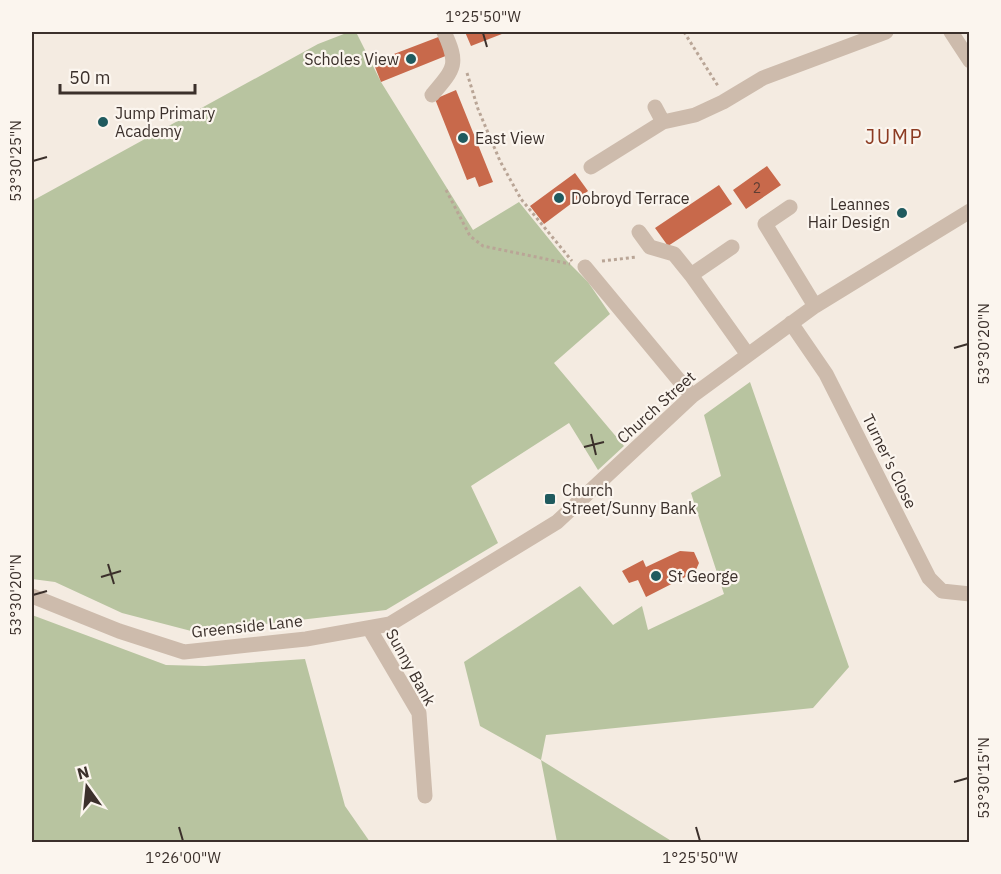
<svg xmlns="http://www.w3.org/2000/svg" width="1001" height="874" font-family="'IBM Plex Sans',sans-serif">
<rect width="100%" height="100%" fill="#f4ebe1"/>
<path fill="#b8c4a0" d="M349,32H356L381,82L473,230L519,202L566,260L588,282L610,314L554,363L624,446L598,470L569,423L471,486L498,543L386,610L195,632L122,613L55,582L32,579V201L318,44Z
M750,382L849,667L813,708L546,735L541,760L673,842H557L541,760L480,726L464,662L580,586L613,625L642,606L648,630L724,594L691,493L721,476L704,415Z
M32,615L166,665L205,666L305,659L345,806L370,842H32Z"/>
<path fill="#c8694b" d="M465,32H507L471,46Z
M441,36L448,55L381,82L373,62Z
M456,90L493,182L479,187L475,177L467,180L435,99Z
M767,166L781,185L746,209L733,190Z
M575,173L588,191L544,224L530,206Z
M719,185L732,204L668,246L655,228Z
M680,551L694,552L699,563L695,572L646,597L638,580L629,583L622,571L643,560L646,567Z"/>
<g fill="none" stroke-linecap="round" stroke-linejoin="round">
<path stroke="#b9a596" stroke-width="3" stroke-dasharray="3 3" stroke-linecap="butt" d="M684,32L718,86
M467,73L478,109L500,161L521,199L572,261
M446,190L470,236L483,246L570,264
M602,261L637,257"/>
<path stroke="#cdbbac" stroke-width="15" d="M951,32L970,61
M432,95C455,68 459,64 444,32
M655,107L663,122
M591,167L663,122L695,115L723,102L763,78L886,32
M790,207L765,224L815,306
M639,232L650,247L674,254L691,275L748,355
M585,267L692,396
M691,275L732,247
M791,323L826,374L929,578L942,591L970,594
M32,596L119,631L184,652L306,639L390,624L557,522L692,396L815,306L970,211
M369,628L419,713L425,796"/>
</g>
<path fill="none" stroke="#3b302b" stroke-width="2" d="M483,33L487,47M33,161L47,157M954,348L968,344M591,434L596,455M584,447L604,442M108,564L114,584M101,577L121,571M33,595L47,591M954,782L968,778M179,827L183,841M696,827L700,841"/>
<g fill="#1f5a5e" stroke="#fbf5ee" stroke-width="2">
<circle cx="411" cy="59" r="6"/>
<circle cx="103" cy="122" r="6"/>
<circle cx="463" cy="138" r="6"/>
<circle cx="559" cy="198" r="6"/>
<circle cx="902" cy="213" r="6"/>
<rect x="544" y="493" width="12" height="12" rx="3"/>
<circle cx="656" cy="576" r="6"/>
</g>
<g text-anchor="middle" stroke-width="4.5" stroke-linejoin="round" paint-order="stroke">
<g font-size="14" fill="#5e3e33">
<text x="757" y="193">2</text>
</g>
<g font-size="16" fill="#3b302b" stroke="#fbf5ee" text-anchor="start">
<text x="399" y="65" text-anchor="end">Scholes View</text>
<text x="115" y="119">Jump Primary<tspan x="115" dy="18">Academy</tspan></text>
<text x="475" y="144">East View</text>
<text x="571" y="204">Dobroyd Terrace</text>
<text x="890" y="210" text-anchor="end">Leannes<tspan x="890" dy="18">Hair Design</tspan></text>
<text x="562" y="496">Church<tspan x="562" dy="18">Street/Sunny Bank</tspan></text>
<text x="668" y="582">St George</text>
</g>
<g font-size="16" fill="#3b302b" stroke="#fbf5ee">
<text transform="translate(656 407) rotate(-42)" y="6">Church Street</text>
<text transform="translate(890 461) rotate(64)" y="6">Turner's Close</text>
<text transform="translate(247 626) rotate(-6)" y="6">Greenside Lane</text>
<text transform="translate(411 667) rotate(61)" y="6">Sunny Bank</text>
</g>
<g font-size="20" letter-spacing="1.5" fill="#8c3b22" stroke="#fbf5ee">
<text x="894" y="144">JUMP</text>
</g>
</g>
<rect width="1001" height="874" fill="none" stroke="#fbf5ee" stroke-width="66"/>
<g transform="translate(87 787) rotate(345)" stroke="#fbf5ee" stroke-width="4.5" paint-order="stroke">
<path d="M0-4.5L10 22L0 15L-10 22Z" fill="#3b302b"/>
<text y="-9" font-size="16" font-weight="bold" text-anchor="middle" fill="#3b302b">N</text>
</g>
<path d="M60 84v9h135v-9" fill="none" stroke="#3b302b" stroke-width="3"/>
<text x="69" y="84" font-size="18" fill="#3b302b" stroke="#fbf5ee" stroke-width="4.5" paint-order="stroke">50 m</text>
<rect x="33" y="33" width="935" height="808" fill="none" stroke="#3b302b" stroke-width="2"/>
<g font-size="15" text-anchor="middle" fill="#3b302b">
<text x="483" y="22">1°25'50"W</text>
<text transform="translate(16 161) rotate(-90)" y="5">53°30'25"N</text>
<text transform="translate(984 344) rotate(-90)" y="5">53°30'20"N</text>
<text transform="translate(16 595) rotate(-90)" y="5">53°30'20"N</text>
<text transform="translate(984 778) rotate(-90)" y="5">53°30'15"N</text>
<text x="183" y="863">1°26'00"W</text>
<text x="700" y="863">1°25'50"W</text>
</g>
</svg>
